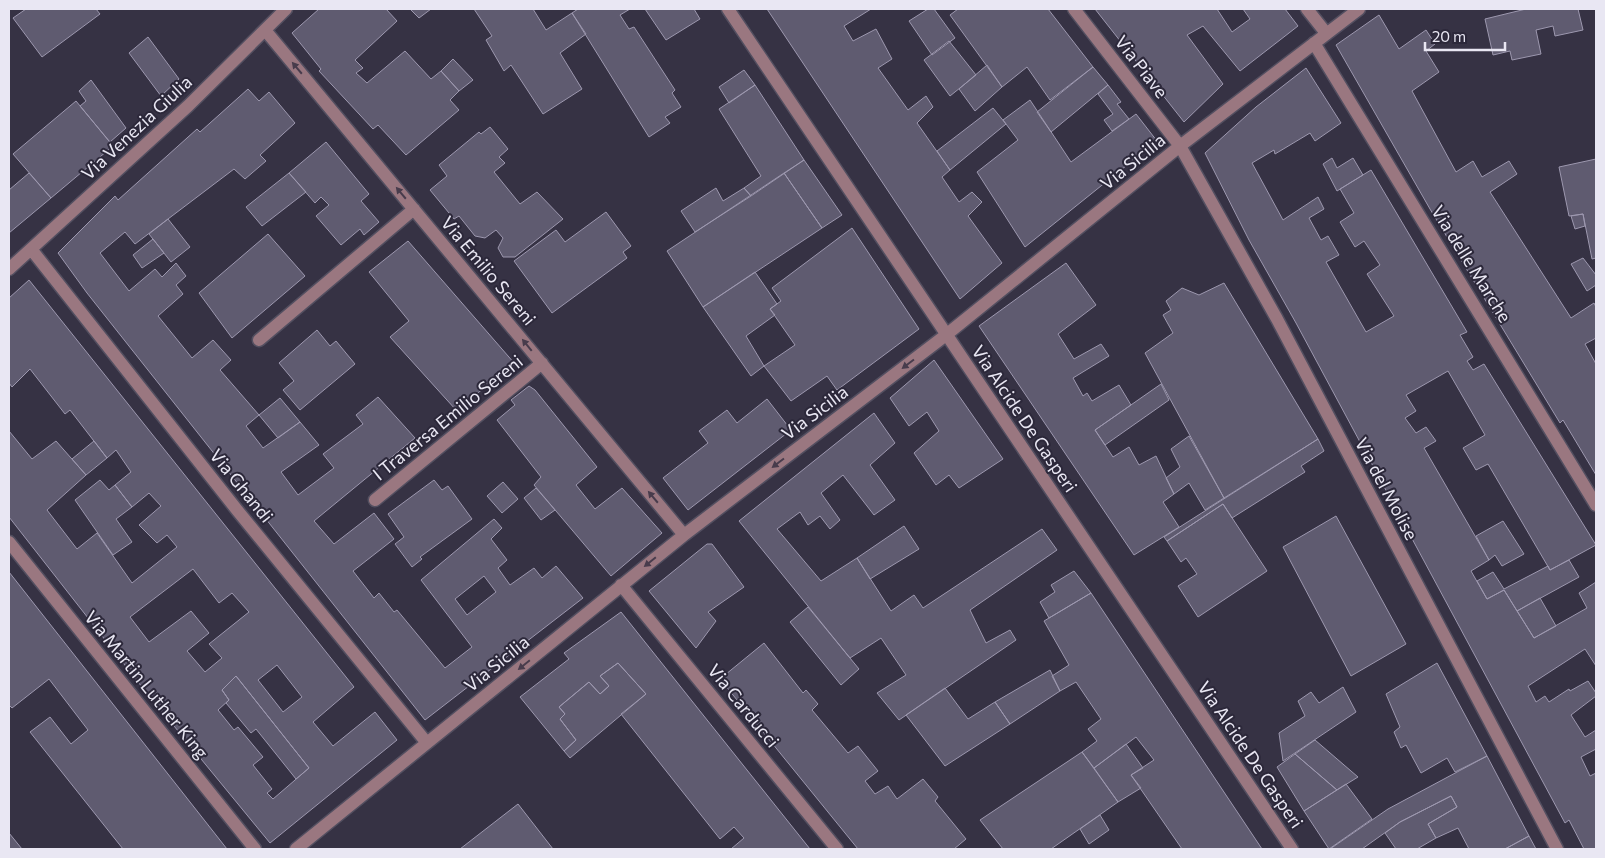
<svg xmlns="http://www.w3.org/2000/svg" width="1605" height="858" font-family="Commissioner,sans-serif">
<rect width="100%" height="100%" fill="#363244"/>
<path fill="#5f5b70" stroke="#9d98af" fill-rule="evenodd" d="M26,9H96L100,14L42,57L13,18Z
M319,9H386L397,21L355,60L363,68L356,73L367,83L405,51L431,79L441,71L459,91L450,100L459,110L406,155L378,125L373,129L319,71L321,69L292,33Z
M410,9H431L419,18Z
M474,9H533L546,30L572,13L586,34L560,53L582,89L543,114L511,65L504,71L486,40L492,36Z
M578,9H630L620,15L629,29L634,27L675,90L672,93L681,107L665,117L670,123L649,137L572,13Z
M645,9H694L700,19L666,40Z
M767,9H871L844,26L853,41L876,29L892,59L878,68L908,110L926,96L933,107L917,123L950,170L942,177L959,202L972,192L982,202L968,216L1002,263L960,299Z
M928,9H934L955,38L932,55L909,21Z
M958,9H1048L1093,67L1050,100L1027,67L1002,87L950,15Z
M1095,9H1217L1232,32L1250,19L1243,9H1285L1298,26L1240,71L1203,26L1187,35L1223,84L1184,122Z
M1526,9H1578L1583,30L1555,36L1553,26L1536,30L1541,54L1512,60L1510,51L1493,55L1485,19Z
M1379,15L1399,49L1426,30L1435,44L1426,51L1439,72L1412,91L1456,172L1473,161L1482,177L1509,161L1517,174L1490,192L1571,318L1594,303L1596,307V338L1585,344L1596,364V475L1563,420L1560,423L1430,209L1336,45Z
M148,37L179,79L161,96L129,53Z
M949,41L976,75L950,96L924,60Z
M453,59L473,80L459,91L441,71Z
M987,65L1002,87L975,111L959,89Z
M1093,67L1108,85L1051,132L1037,112Z
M1306,68L1341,123L1315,141L1310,133L1275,154L1274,150L1252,163L1283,220L1318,197L1324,209L1309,218L1321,240L1328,236L1339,255L1326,262L1366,332L1394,316L1367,274L1380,265L1364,241L1355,247L1340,222L1354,213L1340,189L1371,170L1467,332L1460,335L1473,357L1467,361L1473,370L1484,364L1596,545L1550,570L1488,464L1476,470L1463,448L1485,435L1448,371L1406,395L1416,411L1405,418L1416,433L1426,427L1436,441L1424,448L1489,560L1471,571L1487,599L1504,590L1534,638L1587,608L1579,593L1596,582V666L1585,649L1528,686L1536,702L1545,696L1549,702L1569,689L1570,691L1588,681L1596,693V696L1571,715L1585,737L1596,730V749L1581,757L1590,776L1596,773V849H1584L1569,820L1565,823L1296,323L1249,240L1205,153L1256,107Z
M744,70L755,85L729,103L719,87Z
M91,80L126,128L110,142L80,106L86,101L79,91Z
M755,85L804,160L751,196L744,188L761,176L719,109Z
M1108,85L1121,102L1117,104L1129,119L1112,131L1104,120L1113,114L1098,94Z
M248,89L259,101L269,92L295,123L260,155L266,161L245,179L234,169L135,244L125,232L100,253L129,291L155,269L162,277L176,263L186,276L176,285L183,294L158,316L192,358L213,340L231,360L220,370L259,415L246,426L263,448L300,422L319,445L281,472L298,495L334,468L323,454L363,424L356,415L378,397L415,438L314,521L334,544L374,513L394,539L353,571L374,598L379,593L394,612L397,610L445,668L472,647L421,580L494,519L502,528L491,539L507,560L498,568L510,585L534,568L542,578L556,566L583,598L425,720L87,293L58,253L115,196L118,200L197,129L200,132ZM484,576L496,592L467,615L455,599Z
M1030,100L1071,162L1136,114L1157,141L1025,247L977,172L1018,140L1003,120Z
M76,101L113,146L51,198L13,154Z
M993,108L1006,124L950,170L937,151Z
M490,127L508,149L499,157L505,163L494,172L520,204L537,192L563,219L515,257H503L498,248L503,238L496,230L485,238L475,236L459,216L454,219L430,190L447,176L439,165L479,132L481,134Z
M326,142L369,194L361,201L379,222L364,235L360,229L341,245L316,216L329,205L321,197L315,203L289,173Z
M1332,158L1337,168L1353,158L1363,175L1337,191L1323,164Z
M1596,159V258L1592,259L1583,214L1569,216L1559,167Z
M804,160L842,215L822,228L784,173Z
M29,173L51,198L9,233V190Z
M289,173L306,192L262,226L246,207Z
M784,173L822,228L703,307L667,251Z
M716,188L723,201L744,188L751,196L695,232L681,211Z
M606,212L631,246L623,252L627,258L552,313L514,261L556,230L565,242Z
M1583,214L1585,226L1575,229L1571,216Z
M168,219L190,247L171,262L149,234Z
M852,228L919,329L837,390L827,376L791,401L764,366L795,345L770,309L781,301L772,288Z
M268,234L305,276L232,338L199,293Z
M153,239L164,253L142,268L133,255Z
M408,241L515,364L456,410L390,337L409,321L369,272Z
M1583,258L1596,275V285L1587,291L1571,264Z
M1066,263L1096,305L1058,334L1074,359L1101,344L1109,356L1073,378L1083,396L1087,393L1092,401L1119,385L1131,405L1095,430L1113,457L1129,447L1139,465L1156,456L1174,494L1163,502L1179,527L1134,555L979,326Z
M755,272L777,304L770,309L775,315L746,336L764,366L751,376L703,307Z
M29,280L354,687L313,722L333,746L375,712L397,740L270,843L142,687L9,517V431L32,459L56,441L86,475L47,510L77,549L97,533L132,583L177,547L167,535L157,543L139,525L161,506L149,493L132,507L115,485L131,472L116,450L107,458L70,410L65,414L30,369L12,387L9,383V298ZM193,569L219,603L232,593L249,612L209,644L222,658L205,672L187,651L209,633L191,611L149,642L130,617ZM277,665L302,697L283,712L258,680ZM236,676L309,768L273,799L267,793L272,789L253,765L263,757L238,727L234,730L218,710L229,700L222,690Z
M1224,283L1318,439L1224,498L1145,353L1173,333L1163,315L1171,310L1166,301L1182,288L1199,295Z
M317,330L330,346L336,341L355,364L300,410L283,390L294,381L279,363Z
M934,360L1003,459L959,488L949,475L936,485L914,453L939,431L927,412L909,426L890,398Z
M1161,384L1169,400L1105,445L1095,430Z
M529,386L535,390L597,467L576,485L595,509L622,488L662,533L611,576L534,485L541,477L497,420L515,405L511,400Z
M280,398L300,422L278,438L259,415Z
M767,399L791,430L688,510L663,478L708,443L699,431L727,410L737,423Z
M874,413L895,443L870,465L895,500L874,515L843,475L821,493L840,520L830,529L820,516L808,525L800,512L777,529L821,581L857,558L891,611L914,595L923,608L1042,529L1057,550L970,610L986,643L1010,630L1016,640L899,720L877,693L906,675L881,638L850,658L739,521Z
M1189,436L1224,498L1205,510L1189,483L1174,494L1166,478L1180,467L1171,449Z
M1318,439L1324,451L1301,466L1305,472L1232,518L1223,504L1167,541L1164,537Z
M94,441L107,458L86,475L72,459Z
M100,480L109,490L115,485L132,507L116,519L132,542L113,555L75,500Z
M434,480L442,490L448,486L472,519L420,557L422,559L412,567L395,544L404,537L388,514Z
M503,482L518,499L502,513L487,496Z
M536,488L555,510L541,520L524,498Z
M1223,504L1267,571L1198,617L1178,586L1197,574L1186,558L1181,562L1167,541Z
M1336,516L1406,644L1351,676L1283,547Z
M1503,521L1524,554L1502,566L1495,555L1489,560L1476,536Z
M904,526L919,549L870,579L857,558Z
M707,544H712L744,587L708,612L716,621L696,648L649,591Z
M1569,560L1579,577L1517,611L1504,590L1487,599L1477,581L1493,572L1504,589L1548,566L1550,570Z
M1074,571L1091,593L1049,618L1040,602L1055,592L1051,585Z
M9,572L227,849H123L30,732L50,717L71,744L88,730L49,679L12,708L9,705Z
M1091,593L1262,849H1182L1131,775L1154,760L1136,737L1094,768L1082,752L1097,741L1088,729L1101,719L1076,682L1060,691L1052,676L1069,665L1044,621Z
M1540,598L1556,626L1534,638L1517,611Z
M808,607L859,669L841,685L790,622Z
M621,612L810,849H731L744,838L734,827L720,839L621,714L646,694L618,663L600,676L609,686L600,694L589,682L559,707L565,714L560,719L576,740L564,751L520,697L569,659L564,653Z
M764,643L803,693L806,690L818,704L812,710L848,753L858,746L878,771L865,781L875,794L888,786L897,799L923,779L938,797L935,801L966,839L954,849H858L720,679Z
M618,663L646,694L570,758L564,751L576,740L560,719L565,714L559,707L589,682L600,694L609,686L600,676Z
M1437,663L1487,756L1455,772L1447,758L1421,773L1406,745L1401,748L1394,732L1400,727L1386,694Z
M1050,670L1060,691L1010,724L995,702Z
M236,676L309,768L296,779L256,729L251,733L226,703L229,700L222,690Z
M1343,687L1356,712L1283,761L1279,733L1305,716L1298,701L1311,692L1319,703Z
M945,688L968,719L995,702L1010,724L945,766L906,715Z
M1315,740L1358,777L1337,790L1295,754Z
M1126,744L1143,768L1131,775L1141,788L1118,802L1094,768Z
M1082,752L1118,802L1051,849H1003L980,820Z
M1295,754L1337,790L1304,811L1277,767Z
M1487,756L1529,836L1505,849H1469L1458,828L1436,838L1428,824L1457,807L1451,796L1400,822L1362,849H1330L1388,809Z
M1346,784L1372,819L1329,849L1304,811Z
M1451,796L1457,807L1428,824L1436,838L1417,849H1396L1385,833L1400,822Z
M518,804L553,849H460Z
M1100,815L1109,830L1089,844L1080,829Z
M9,833L22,849H9Z
M1529,836L1536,849H1505Z"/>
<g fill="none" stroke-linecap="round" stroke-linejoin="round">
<g stroke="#534f60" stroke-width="15">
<path id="minor" d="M728,9L1292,849
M1074,9L1180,146L1277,319L1557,849
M1307,9L1326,33
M265,30L684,535
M1314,43L1596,505
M31,249L237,510L427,743
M9,269L188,106L286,9
M259,340L414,209
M375,500L542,363
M9,542L255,849
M621,585L837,849
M296,849L684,535L946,335L1180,146L1359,9"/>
</g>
<use href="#minor" stroke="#9a7780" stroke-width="12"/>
</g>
<defs><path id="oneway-solid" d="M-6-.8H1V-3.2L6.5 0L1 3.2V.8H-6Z" transform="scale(1.25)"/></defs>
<g fill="#483c4c">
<use href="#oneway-solid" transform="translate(297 68) rotate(-130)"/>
<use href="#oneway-solid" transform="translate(401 193) rotate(-130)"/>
<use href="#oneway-solid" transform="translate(527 345) rotate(-129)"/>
<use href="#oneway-solid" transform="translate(908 364) rotate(143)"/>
<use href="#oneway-solid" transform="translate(778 463) rotate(143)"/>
<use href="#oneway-solid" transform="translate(653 497) rotate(-130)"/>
<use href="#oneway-solid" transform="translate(650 562) rotate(141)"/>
<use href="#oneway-solid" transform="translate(524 665) rotate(141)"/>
</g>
<g text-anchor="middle" stroke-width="4" stroke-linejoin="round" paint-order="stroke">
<g font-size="18" fill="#e9e7f3" stroke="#2c283a">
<text transform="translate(1141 67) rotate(52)" y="6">Via Piave</text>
<text transform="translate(137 128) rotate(-43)" y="6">Via Venezia Giulia</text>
<text transform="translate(1133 162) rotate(-39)" y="6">Via Sicilia</text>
<text transform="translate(1471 264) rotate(58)" y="6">Via delle Marche</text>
<text transform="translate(488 271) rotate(50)" y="6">Via Emilio Sereni</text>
<text transform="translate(815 413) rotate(-37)" y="6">Via Sicilia</text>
<text transform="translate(448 418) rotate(-39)" y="6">I Traversa Emilio Sereni</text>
<text transform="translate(1024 419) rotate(56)" y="6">Via Alcide De Gasperi</text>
<text transform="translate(241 486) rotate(51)" y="6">Via Ghandi</text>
<text transform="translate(1386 489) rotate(62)" y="6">Via del Molise</text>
<text transform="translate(497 664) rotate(-39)" y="6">Via Sicilia</text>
<text transform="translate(146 685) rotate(51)" y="6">Via Martin Luther King</text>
<text transform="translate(743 706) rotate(51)" y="6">Via Carducci</text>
<text transform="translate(1250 755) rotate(56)" y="6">Via Alcide De Gasperi</text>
</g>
</g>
<rect width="1605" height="858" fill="none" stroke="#e9e7f3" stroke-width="20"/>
<path d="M1425 42v8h80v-8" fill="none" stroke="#e9e7f3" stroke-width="2.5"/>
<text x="1432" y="42" font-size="15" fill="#e9e7f3" stroke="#2c283a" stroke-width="4" paint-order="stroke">20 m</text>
</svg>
